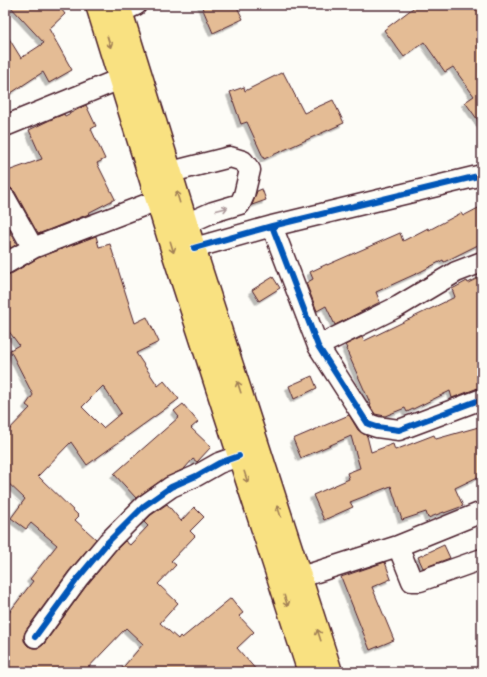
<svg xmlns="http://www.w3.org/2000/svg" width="487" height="677" font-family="Mynerve,sans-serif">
<defs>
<filter id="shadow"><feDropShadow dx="-3.5" dy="3.5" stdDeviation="0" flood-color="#0004"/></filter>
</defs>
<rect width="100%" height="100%" fill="#fdfcf7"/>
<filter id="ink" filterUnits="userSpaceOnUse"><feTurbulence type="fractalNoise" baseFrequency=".025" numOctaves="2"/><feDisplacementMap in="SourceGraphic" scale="8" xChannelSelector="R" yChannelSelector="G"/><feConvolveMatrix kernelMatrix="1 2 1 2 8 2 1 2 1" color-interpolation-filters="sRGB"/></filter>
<g filter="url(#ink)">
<path fill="#e4bc95" stroke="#4a1f2b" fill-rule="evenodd" filter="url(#shadow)" d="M9,5H58L65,14L49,29L72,70L49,83L43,72L5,97V32L21,58L44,43Z
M201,5H236L243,19L213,33Z
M417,5H482V126L465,102L474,96L453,67L445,72L424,42L404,57L384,30Z
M283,72L304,113L333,100L344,123L264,159L247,122L241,124L230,92L244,87L245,91Z
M86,105L96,126L91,129L105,159L97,163L115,199L88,213L89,214L38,234L15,192L11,188L9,187L5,176V172L42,159L29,130L52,119L64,114L65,116Z
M262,189L266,200L252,205L257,191Z
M482,206V243L444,262L443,260L420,272L376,292L380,302L335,325L326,306L317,311L306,283L313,279L310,272L327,264V265L400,233L403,241L428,228L429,230L461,213L463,216Z
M5,222L17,244L11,248L5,237Z
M96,236L99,247L110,244L135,323L147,317L159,342L136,353L158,386L164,381L179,399L87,465L71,442L38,476L79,516L75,520L96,539L69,571L26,630L24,635V641L28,646L33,648H39L44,644L87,585L116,550L125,541L130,545L148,526L144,522L151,515L167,504L181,521L194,507L204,517L190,531L195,536L171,561L176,565L158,584L178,603L160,623L178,639L180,636L182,638L231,598L243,613L239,616L254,632L237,648L258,672H119L143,644L126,628L84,672H5V618L33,581L30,579L57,545L31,523L26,529L11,518L25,499L5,480V434L30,408L26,405L33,395L10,350L19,345L5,326V275L11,274L38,258ZM103,386L121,413L103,428L82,407Z
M482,276V388H478L452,398L450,391L407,412L405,408L385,416L375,414L370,406L371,405L346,349L347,348L345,345L362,337L364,341L455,297L452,289L467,281L468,283Z
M273,277L280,288L259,301L252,290Z
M312,376L317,388L294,399L289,386Z
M183,404L198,422L191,428L211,447L197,462L193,459L184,469L165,478L136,498L114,474L179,417L174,411Z
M349,415L358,430L367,436L371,452L393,444L395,450L434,435L436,439L482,426V475L455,488L463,506L444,513V512L428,518L426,512L402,520L391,486L350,502L353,507L324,520L313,495L349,479L347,473L360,468L351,436L301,458L293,439Z
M444,545L450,558L423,568L418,557Z
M385,562L391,579L372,587L394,640L370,650L341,577Z"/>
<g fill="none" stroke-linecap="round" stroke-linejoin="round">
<g stroke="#4a1f2b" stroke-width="23">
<path id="minor" d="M121,12L136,5
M5,126L120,79
M171,172L230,157L243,161L250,170L244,195L240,204L213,212L186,224
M5,198L33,248
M272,226L318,346L368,424L377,427L399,430L482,399
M194,248L272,226L482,175
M5,264L33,248L158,200
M318,346L399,306L456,272L482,262
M398,546L412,581H420L482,559
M301,577L398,546L482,512
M35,637L78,578L108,542L144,506L171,487L196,476L219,463L239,456"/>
</g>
<g stroke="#4a1f2b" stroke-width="25">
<path id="highway" d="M97,5L174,255L309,672
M119,5L194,248L331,672"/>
</g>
<use href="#minor" stroke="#fdfcf7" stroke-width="20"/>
<use href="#highway" stroke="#f9e181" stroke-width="22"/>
<g stroke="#fdfcf7" stroke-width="8">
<path id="cycleway" d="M272,226L318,346L368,424L377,427L399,430L482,399
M194,248L272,226L482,175
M35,637L78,578L108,542L144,506L171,487L196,476L219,463L239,456"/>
</g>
<use href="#cycleway" stroke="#0057b8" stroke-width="6"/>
</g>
<defs><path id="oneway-shaft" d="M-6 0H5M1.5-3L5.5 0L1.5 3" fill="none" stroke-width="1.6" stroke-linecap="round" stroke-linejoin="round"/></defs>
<g stroke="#a28056">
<use href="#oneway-shaft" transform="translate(109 42) rotate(73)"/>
<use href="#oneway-shaft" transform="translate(178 197) rotate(-107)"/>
<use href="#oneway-shaft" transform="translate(172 247) rotate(73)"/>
<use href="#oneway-shaft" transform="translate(239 387) rotate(-108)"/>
<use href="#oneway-shaft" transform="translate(246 477) rotate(72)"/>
<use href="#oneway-shaft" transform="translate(279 511) rotate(-108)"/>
<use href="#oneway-shaft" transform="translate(286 601) rotate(72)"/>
<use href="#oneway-shaft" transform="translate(319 635) rotate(-108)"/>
</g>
<use stroke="#ac999b" href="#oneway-shaft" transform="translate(222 209) rotate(-15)"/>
</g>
<rect width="487" height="677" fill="none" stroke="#fdfcf7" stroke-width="20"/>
<rect x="10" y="10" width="467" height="657" fill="none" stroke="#4a1f2b" stroke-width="1.5" filter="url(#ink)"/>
</svg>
